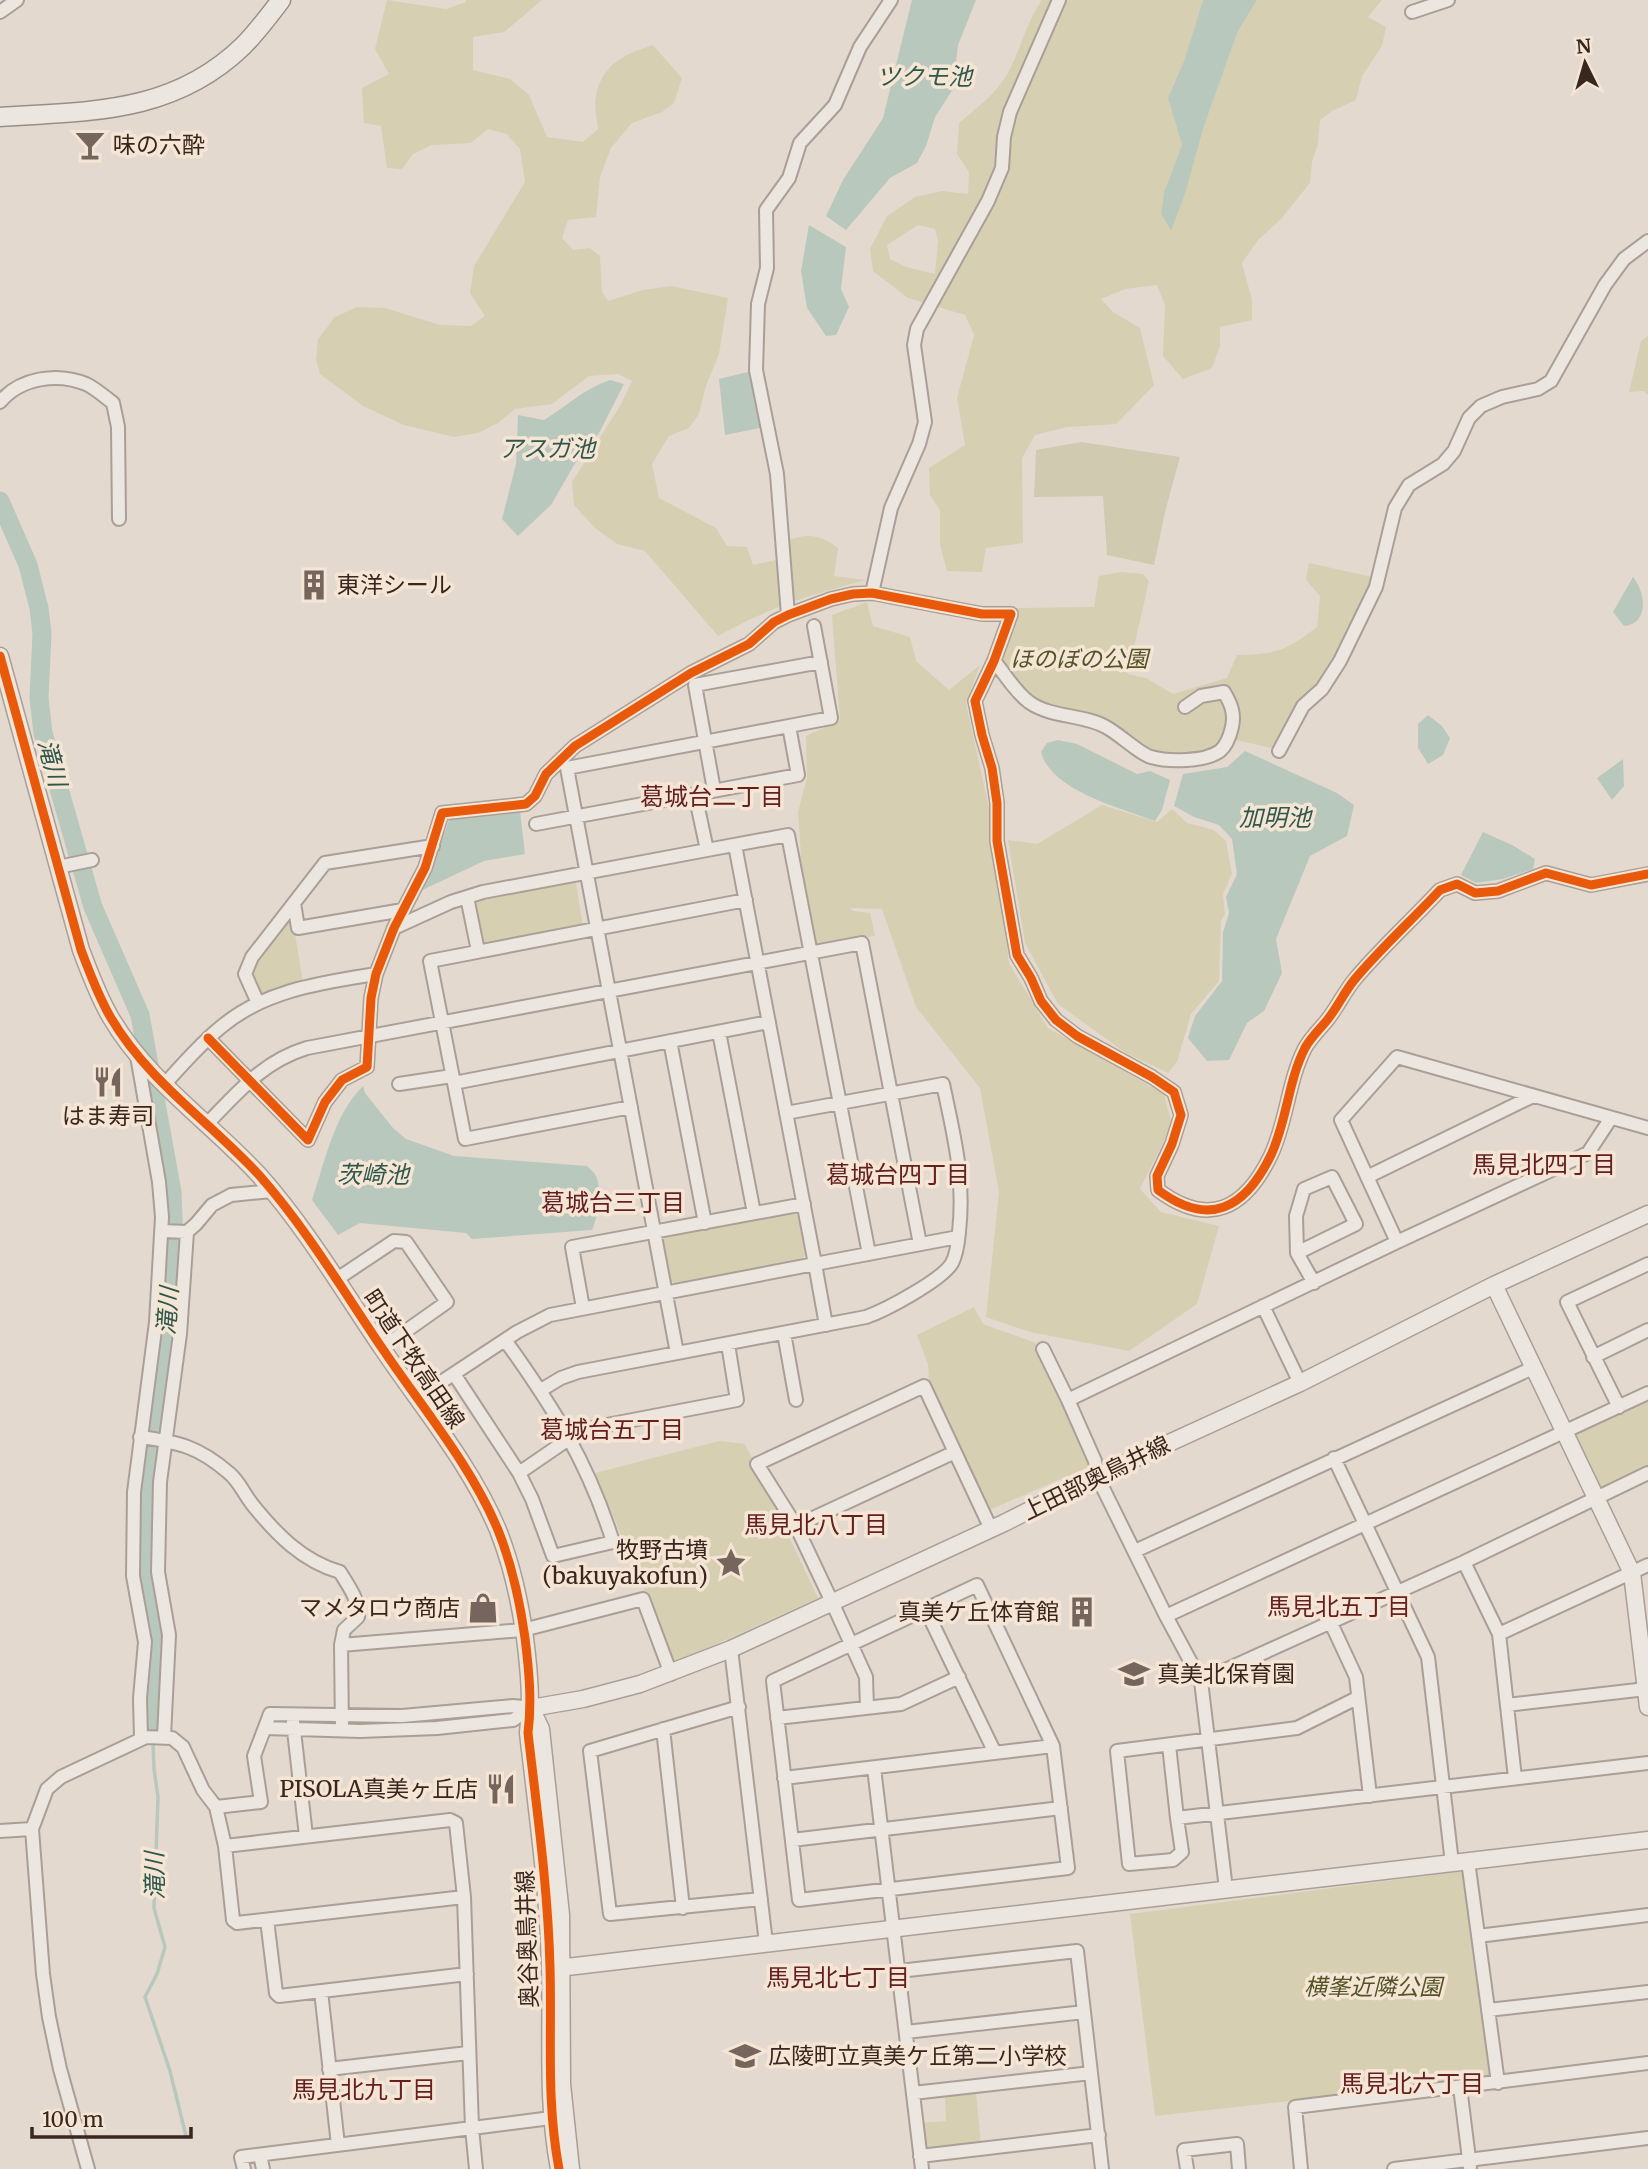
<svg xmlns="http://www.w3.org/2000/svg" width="1648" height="2169" font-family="Merriweather,'Noto Sans JP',serif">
<rect width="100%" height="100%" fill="#e4d9cf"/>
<path fill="#d6cfb2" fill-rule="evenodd" d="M387,0L446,9L466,2V0H542L504,32L473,37V70L510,79L529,95L547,137L583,142L598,129C597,119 594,106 596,96C602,64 625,54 653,45L682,78L674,103L662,112L632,123L611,148L600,177L596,217L568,220L562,238L573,250L590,248L600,256L602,292L608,301L643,290L671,286L728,298L719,354L706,386L699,414L689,428L669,436L652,464L659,498L716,528L727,546L747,547L753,565L776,560L779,542C805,535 816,531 838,548L834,576L866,580C811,594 768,608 718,636L645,551L617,544L595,528L574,505L572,482L620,406L632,381L618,374L589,376L552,404L515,409L498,423L478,433L454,437L404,425L363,406L320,374L316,360L318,339L335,317L357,307L385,308L440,325L471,326L485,316L470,293L474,266L525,182L520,149L507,134L488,129L471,143L432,145L413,154L402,169L387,168L381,126L364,123L362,88L389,74L375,49Z
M1042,0H1203L1184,61L1168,98L1182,145L1164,192L1161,214L1170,230L1185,194L1204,126L1238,31L1257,0H1382L1368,17L1386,27L1382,46L1362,76L1356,100L1332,111L1320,120L1318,144L1312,162L1310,183L1280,220L1258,240L1242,263L1252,300V320L1220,327V346L1212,368L1183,379L1163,356L1165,305L1157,285L1125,289L1101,299L1113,312L1140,328L1154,385L1116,424L1067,427L1035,435L1022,458L1023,543L986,548L982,572L947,571L940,545V510L930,495L929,468L965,445L957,398L974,335L965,315L908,298L873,271L870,249L887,216L915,197L942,191L968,194L969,172L957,154L959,123C976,108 995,95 1006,76C1020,53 1025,24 1042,0ZM918,225L935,229L938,241L935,274L906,267L890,259L887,245Z
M1648,336V395L1644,391L1629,392L1641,341Z
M1309,563L1372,577L1349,634L1317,686L1290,717L1271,748L1236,740L1196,752L1153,753L1107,720L1035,699L1000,660L1016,608L1094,607L1099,576L1121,572L1143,574L1149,581L1128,674L1146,678L1173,694L1227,678L1237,655C1276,655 1287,650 1317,627L1320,596L1306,580Z
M867,602L873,626L910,637L916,661L949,690L980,665L966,703L991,817L1009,963L1048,1028L1164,1094L1172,1125L1140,1189L1161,1212L1219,1226L1197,1304L1129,1351L1030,1332L986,1317L999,1192L980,1088L916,1007L882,909L850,908L853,911L870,913L875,936L815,946L796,851L801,856L798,812L807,778L806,736L840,720L832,615Z
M1102,805L1157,822L1172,809L1187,823L1214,830L1226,841L1232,874L1223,894L1225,914L1221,921L1219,981L1191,1014L1177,1062L1168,1073L1126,1053L1058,1004L1025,943L1008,840L1037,844Z
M576,882L583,927L484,943L474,902Z
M287,921L293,922L303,982L281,987L262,996L258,994L248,974L256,959Z
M794,1211L799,1214L805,1254L803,1259L675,1283L668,1280L662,1242L666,1235Z
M974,1307L983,1324L1036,1343L1093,1465L987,1511L929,1382L928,1364L917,1335Z
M1648,1397V1467L1599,1490L1573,1433Z
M719,1441L745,1444L818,1598L675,1663L595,1473Z
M1465,1871L1491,2079L1155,2116L1130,1914Z
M976,2092L981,2144L929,2150L923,2145L921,2123L946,2121L945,2095Z"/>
<path fill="#d0cab1" d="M1081,442L1180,457L1165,512L1154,565L1107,555L1103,496L1034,497L1036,450Z"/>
<path fill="#b9c8bc" d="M912,0H976L958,45L953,89L935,117L926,146L917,163L890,178L846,230L826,216L843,180L883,118Z
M1203,0H1257L1238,31L1204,126L1185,194L1171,231L1161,214L1164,192L1182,145L1168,98L1184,61Z
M809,225L846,247L841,289L849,307L836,335L826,336L807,308L801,271Z
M756,370L760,428L725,435L719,379Z
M610,380L624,384L599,433L574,465L551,505L518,536L502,519L516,464L518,415L544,420C567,406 585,388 610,380Z
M1633,577C1647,595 1648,624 1624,626L1613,612Z
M1428,715L1442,726L1450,738L1443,755L1428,764L1418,748V724Z
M1058,740L1077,744L1137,774L1150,771L1170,780L1162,810L1155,821C1121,808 1051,791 1041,752L1047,743Z
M1245,751L1337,793L1354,805L1347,836L1310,856L1276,939L1282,973L1264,1011L1247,1023L1229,1060L1207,1061L1188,1038L1195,1016L1222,981L1223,932L1229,913L1226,897L1237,874L1232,839L1219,825L1194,817L1174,806L1183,774L1227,767Z
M1623,759L1624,786L1612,800L1597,778Z
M520,811L525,854L484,861L416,893L428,877L451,815Z
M1483,832L1512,845L1535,859L1533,869L1503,879L1476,883L1461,875Z
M363,1086L365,1093L393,1128L406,1139L454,1156L587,1166C590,1169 593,1171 595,1174C603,1188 598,1216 592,1230L472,1239L466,1233L360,1223L338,1235L312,1200C325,1162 334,1114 363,1086Z"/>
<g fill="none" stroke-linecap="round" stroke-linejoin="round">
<path stroke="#b9c8bc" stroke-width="3.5" d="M153,1741L154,1769L158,1797L154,1908L165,1947L157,1974L145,1997L170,2071L186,2136"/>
<path stroke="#b9c8bc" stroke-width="19" d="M0,501L28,565L39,608L42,633L39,698L43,733L93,907L140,1015L172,1192L174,1244L169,1318L149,1466L147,1497V1585L157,1640L152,1732"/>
<g stroke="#aa9f97" stroke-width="16">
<path id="minor" d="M0,12L17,0
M1412,12L1448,0
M0,402C20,378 57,372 86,384C95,388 105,397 113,403L118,427L119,519
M872,593L891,508L919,444L925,422L914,345L917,329L988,201L1002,168L1004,137L1010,112L1059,0
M788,615L777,474L756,370L758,304L767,268L766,210L789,178L800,143L835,105L860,47L891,0
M994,661C1005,674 1016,693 1029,702C1051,718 1083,714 1106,727C1118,733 1141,755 1151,757C1168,762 1205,762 1220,751C1227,745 1230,736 1232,727C1235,713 1231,704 1224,692L1201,696L1185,707
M1279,751L1303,706L1322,689L1340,661L1376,587L1395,508L1409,485L1443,464L1454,451L1469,418L1481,406L1502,397L1538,389L1551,381L1605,285L1624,259L1648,241
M714,790L695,685L821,662
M695,794L707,850L788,835L869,1254
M536,824L798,775L789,726
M735,845L815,1264L958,1237
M58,867L92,860
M467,897L478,951
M294,903L298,928L403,910
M394,928L451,902L483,892L707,850
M258,1003L245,974L252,957L325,863L433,846
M719,1032L754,1213
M208,1038L308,1140L325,1102L342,1080L367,1067L371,998L376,974L394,928L425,868L442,813L526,804L535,796L546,774L575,746L691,673L749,644L774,622L788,615L831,599L853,594L872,593L982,614H1011L994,661L975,701L982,735L992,768L997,803V841L1017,955L1031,978L1041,1001L1056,1020L1077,1036L1152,1077L1174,1092L1181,1115L1172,1144L1157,1176L1158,1190C1209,1228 1245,1209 1271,1155C1287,1121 1288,1081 1305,1048C1311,1037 1321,1028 1328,1019C1338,1006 1345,991 1355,979C1381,948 1412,920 1440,890L1457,884L1475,893L1498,891L1546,873L1591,885L1648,874
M670,1041L705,1223
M137,1056L159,1182L162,1217L156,1322L134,1492L133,1576L145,1642L140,1698L141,1739
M454,1083L769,1022
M399,1084L452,1076
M164,1085C182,1065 200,1044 221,1027C265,990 321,983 376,974
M631,1107L465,1139L430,961L746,900
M206,1125C236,1094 263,1061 307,1048L862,943L920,1244
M1367,1177L1533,1096
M162,1231L187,1232L196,1224L212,1205L231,1195L272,1191
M1397,1242L1341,1120L1397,1057L1648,1128
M1297,1253L1356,1224L1332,1177L1304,1189L1296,1216L1297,1253L1314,1283
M337,1279L394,1241L406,1242L447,1302L382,1348
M1263,1306L1300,1383
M583,1308L572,1247L804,1204
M784,1333L796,1400
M1043,1349L1068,1400
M677,1353L567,768L831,718L814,626
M1593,1357L1648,1330
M454,1374L519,1473L532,1499L553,1556L613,1542C588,1462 553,1407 505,1340
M541,1390L561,1378L578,1372L866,1317C886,1310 942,1280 952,1263C957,1254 958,1242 959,1232C965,1178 954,1136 943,1084L786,1113
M417,1398L517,1332L550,1315L815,1264L826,1325
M1619,1407L1567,1302L1648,1264
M140,1437C179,1442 199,1447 229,1473C239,1481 244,1494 252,1504C276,1534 302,1561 340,1572C349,1587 359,1599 358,1617L344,1630L341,1645
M1334,1458L1428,1657L1452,1863
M519,1473L570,1438L591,1428L737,1400L728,1344
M796,1526L955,1452
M1135,1551L1535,1367
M1464,1562L1499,1634L1515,1778
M977,1585L1053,1746L1068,1868L799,1900L773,1681Z
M926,1610L995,1753
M1166,1616L1648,1393
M1330,1621L1356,1677L1370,1796
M1499,1634L1648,1565
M731,1649L766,1943
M1201,1681L1464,1562L1648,1473
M1357,1698L1297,1728L1117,1751L1129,1864L1173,1860L1182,1852L1177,1818L1648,1763
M1507,1705L1646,1689
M739,1707L590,1751L610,1914L761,1899
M867,1708L866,1677L832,1602L796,1526L757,1464L924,1386L991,1529
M777,1718L901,1704L959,1677
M293,1722L306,1836
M265,1728L360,1731L437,1728L513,1720L531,1708
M663,1729L683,1908
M342,1730L341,1645L523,1630L643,1599L671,1674
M164,1736L169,1635L158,1572L160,1482L180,1334L187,1232
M1169,1745L1177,1818
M874,1768L922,2169
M784,1778L1053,1746
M216,1807L261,1802L254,1756L270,1714L402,1716L513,1706L531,1708
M0,1831L32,1829
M792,1840L1061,1808
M1468,1861L1498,2083
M1226,1889L1201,1681L1166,1616L1097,1476L1095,1461L1068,1400L1397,1242L1588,1153L1611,1118
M464,1897L237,1923L233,1920L225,1846L450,1820L456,1823L464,1897L472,2128L551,2118
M267,1920L276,1993L279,1996L467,1974
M1478,1936L1648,1915
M899,1971L1077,1951L1102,2169
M321,1991L338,2145
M1488,2010L1648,1992
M906,2032L1084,2012
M329,2069L468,2053
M1460,2087L1470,2167
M913,2093L1091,2073
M260,2155L263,2169
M920,2156L1099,2135
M88,2169L60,2069L49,2017L43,1974L32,1829L47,1789L61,1777L146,1737L172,1738L183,1747L203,1790L216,1807L225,1846
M244,2169L241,2157L472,2128L476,2169
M1187,2169L1184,2150L1237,2144L1239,2169
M1301,2169L1295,2107L1648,2063
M1394,2169L1648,2138"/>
</g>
<g stroke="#aa9f97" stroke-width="19">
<path id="tertiary" d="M0,656L81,950C90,973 98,996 111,1018C148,1081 210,1122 259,1175C306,1228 342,1289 382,1348C421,1406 471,1465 498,1530C512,1565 520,1602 525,1638C529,1670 532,1701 528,1733C537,1811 548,1888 550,1967C552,2037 546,2099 559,2169
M1494,1285L1632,1573L1648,1707
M531,1708L583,1699L640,1684L731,1649L1004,1523L1097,1476L1300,1383L1494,1285L1648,1214
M532,1710L541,1729L561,1915L562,2084L571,2169
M550,1969L1648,1840"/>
</g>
<g stroke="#998f88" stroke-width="21">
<path id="secondary" d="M0,117C90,111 173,114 243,46C257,32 269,16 281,0"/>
</g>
<use href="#minor" stroke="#ece6e0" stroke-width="12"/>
<use href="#tertiary" stroke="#ece6e0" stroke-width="16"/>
<use href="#secondary" stroke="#ece6e0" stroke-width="18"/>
<g stroke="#f5e5d5" stroke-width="13">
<path id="cycleway" d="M0,656L81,950C90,973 98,996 111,1018C148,1081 210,1122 259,1175C306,1228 342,1289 382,1348C421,1406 471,1465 498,1530C512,1565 520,1602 525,1638C529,1670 532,1701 528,1733C537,1811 548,1888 550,1967C552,2037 546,2099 559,2169
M208,1038L308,1140L325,1102L342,1080L367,1067L371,998L376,974L394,928L425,868L442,813L526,804L535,796L546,774L575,746L691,673L749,644L774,622L788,615L831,599L853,594L872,593L982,614H1011L994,661L975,701L982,735L992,768L997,803V841L1017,955L1031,978L1041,1001L1056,1020L1077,1036L1152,1077L1174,1092L1181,1115L1172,1144L1157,1176L1158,1190C1209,1228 1245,1209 1271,1155C1287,1121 1288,1081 1305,1048C1311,1037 1321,1028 1328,1019C1338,1006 1345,991 1355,979C1381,948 1412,920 1440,890L1457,884L1475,893L1498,891L1546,873L1591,885L1648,874"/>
</g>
<use href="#cycleway" stroke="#e8590c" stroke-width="9"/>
</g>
<defs>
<g id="bar-bare" transform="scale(2.415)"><path d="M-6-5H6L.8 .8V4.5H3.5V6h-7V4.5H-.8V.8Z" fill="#75655d" stroke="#f5e5d5" stroke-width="2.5" paint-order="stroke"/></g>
<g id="building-bare" transform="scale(2.415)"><path d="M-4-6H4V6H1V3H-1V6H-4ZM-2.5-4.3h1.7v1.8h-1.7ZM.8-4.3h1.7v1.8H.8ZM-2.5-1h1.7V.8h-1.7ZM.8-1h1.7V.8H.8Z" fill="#75655d" stroke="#f5e5d5" stroke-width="2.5" paint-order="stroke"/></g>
<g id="restaurant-bare" transform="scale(2.415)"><path d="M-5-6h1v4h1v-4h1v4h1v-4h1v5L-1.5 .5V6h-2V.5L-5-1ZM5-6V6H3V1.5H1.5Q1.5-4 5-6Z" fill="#75655d" stroke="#f5e5d5" stroke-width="2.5" paint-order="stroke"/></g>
<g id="sight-bare" transform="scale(2.415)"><path d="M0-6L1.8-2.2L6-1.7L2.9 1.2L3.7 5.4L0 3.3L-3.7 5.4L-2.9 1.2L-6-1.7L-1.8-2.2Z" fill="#75655d" stroke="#f5e5d5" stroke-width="2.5" paint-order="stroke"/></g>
<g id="shop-bare" transform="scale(2.415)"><path d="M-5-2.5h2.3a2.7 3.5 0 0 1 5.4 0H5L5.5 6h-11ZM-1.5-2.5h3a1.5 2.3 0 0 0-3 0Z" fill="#75655d" stroke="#f5e5d5" stroke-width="2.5" paint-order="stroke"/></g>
<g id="school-bare" transform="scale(2.415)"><path d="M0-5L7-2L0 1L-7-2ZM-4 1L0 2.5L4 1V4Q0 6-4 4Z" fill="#75655d" stroke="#f5e5d5" stroke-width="2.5" paint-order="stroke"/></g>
</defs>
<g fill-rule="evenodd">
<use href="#bar-bare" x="90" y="145"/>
<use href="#building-bare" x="314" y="585"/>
<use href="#restaurant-bare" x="108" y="1082"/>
<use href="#sight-bare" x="731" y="1563"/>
<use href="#shop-bare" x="483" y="1608"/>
<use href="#building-bare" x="1082" y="1612"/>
<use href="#school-bare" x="1134" y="1674"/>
<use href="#restaurant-bare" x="501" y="1789"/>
<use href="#school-bare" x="745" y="2056"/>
</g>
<g text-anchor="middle" stroke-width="7" stroke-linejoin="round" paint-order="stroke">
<g font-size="23" fill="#39261f" stroke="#f5e5d5" text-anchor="start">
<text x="113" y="153">味の六酔</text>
<text x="337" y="593">東洋シール</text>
<text x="108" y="1124" text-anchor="middle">はま寿司</text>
<text x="708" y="1558" text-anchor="end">牧野古墳<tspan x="708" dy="26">(bakuyakofun)</tspan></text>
<text x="460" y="1616" text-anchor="end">マメタロウ商店</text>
<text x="1059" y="1620" text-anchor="end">真美ケ丘体育館</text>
<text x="1157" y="1682">真美北保育園</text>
<text x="478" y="1797" text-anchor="end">PISOLA真美ヶ丘店</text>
<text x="768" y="2064">広陵町立真美ケ丘第二小学校</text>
</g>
<g font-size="23" font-style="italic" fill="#535427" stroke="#f5e5d5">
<text x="1079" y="667">ほのぼの公園</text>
<text x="1373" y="1995">横峯近隣公園</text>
</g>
<g font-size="23" fill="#39261f" stroke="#f5e5d5">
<text transform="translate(414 1359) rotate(56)" y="8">町道下牧高田線</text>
<text transform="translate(1096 1478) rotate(-26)" y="8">上田部奥鳥井線</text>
<text transform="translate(527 1939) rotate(-92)" y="8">奥谷奥鳥井線</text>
</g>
<g font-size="24" font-style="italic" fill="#2f584d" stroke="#f5e5d5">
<text x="924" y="85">ツクモ池</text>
<text x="547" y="457">アスガ池</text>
<text transform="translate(52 763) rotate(75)" y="8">滝川</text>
<text x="1275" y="826">加明池</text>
<text x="373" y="1183">茨崎池</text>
<text transform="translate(168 1311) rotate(-86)" y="8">滝川</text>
<text transform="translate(155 1876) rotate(-91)" y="8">滝川</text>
</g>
<g font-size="24" fill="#642020" stroke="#f5e5d5">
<text x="712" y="805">葛城台二丁目</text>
<text x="1544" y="1173">馬見北四丁目</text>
<text x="898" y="1183">葛城台四丁目</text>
<text x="613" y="1211">葛城台三丁目</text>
<text x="612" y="1438">葛城台五丁目</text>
<text x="816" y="1533">馬見北八丁目</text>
<text x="1339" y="1615">馬見北五丁目</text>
<text x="838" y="1986">馬見北七丁目</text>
<text x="1412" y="2092">馬見北六丁目</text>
<text x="364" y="2098">馬見北九丁目</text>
</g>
</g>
<g transform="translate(1585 63) rotate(355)" stroke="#f5e5d5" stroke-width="5" paint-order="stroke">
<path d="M0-5L12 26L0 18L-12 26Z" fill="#39261f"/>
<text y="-10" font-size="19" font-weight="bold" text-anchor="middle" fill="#39261f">N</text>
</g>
<path d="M32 2127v10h159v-10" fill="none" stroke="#39261f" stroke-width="3.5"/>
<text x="42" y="2127" font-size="21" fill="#39261f" stroke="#f5e5d5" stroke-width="5" paint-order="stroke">100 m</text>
</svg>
